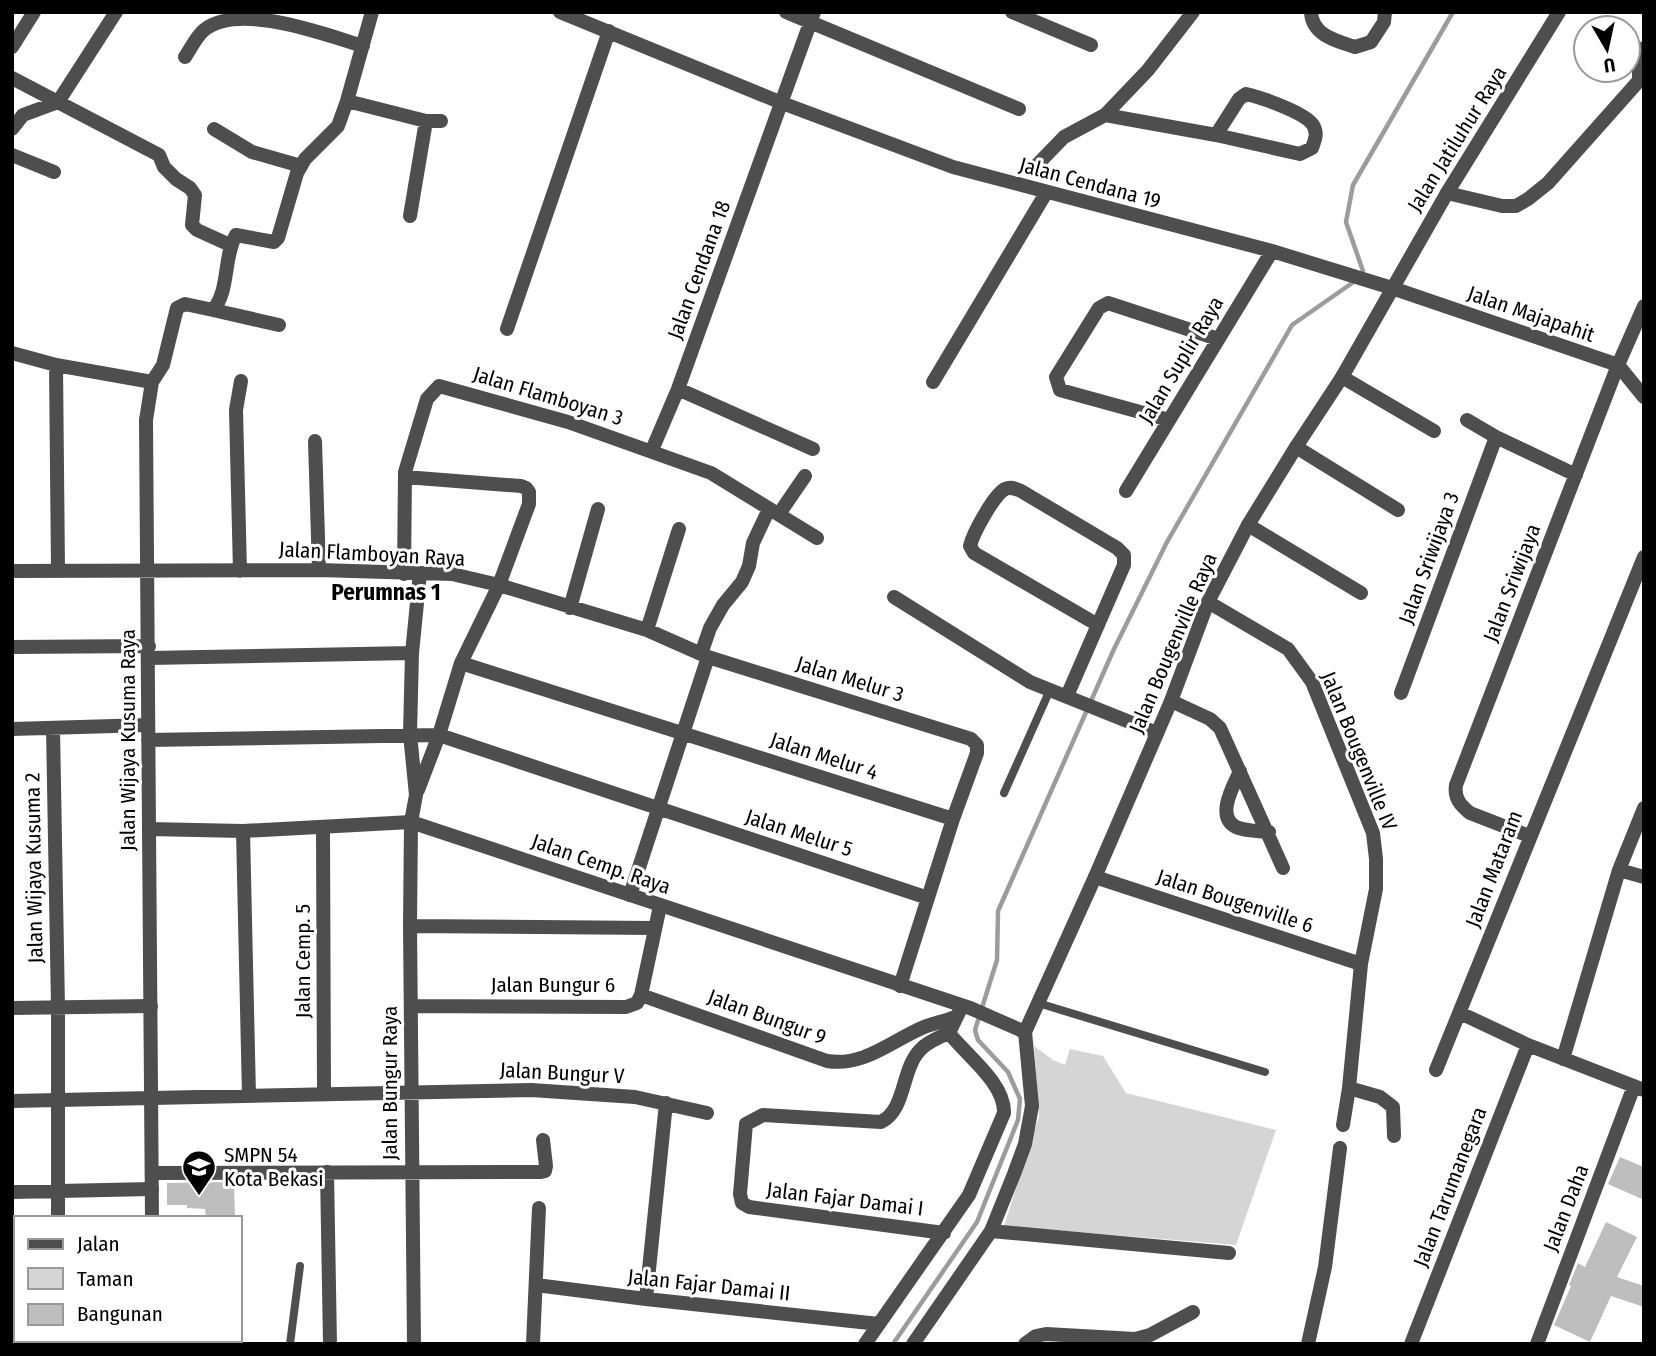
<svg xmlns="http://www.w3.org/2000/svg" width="1656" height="1356" font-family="'Fira Sans Condensed',sans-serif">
<rect width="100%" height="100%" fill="#fff"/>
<path fill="#d5d5d5" d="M1034,1046L1053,1060L1065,1065L1070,1049L1103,1056L1126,1093L1276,1130L1236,1245L1004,1226L1039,1116Z"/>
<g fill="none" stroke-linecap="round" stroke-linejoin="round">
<path stroke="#9c9c9c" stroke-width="4.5" d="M1361,275L1363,271L1346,222L1353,185L1453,12
M893,1344L977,1222L1018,1120L1020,1099L1008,1072L978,1040L975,1030L997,960L998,911L1114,649L1167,542L1292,325L1355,281"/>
</g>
<path fill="#bebebe" d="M1620,1157L1644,1167V1200L1608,1184Z
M234,1182L235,1218H206L205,1209L187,1208V1205H167V1183Z
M1606,1222L1637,1237L1617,1277L1644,1286V1307L1611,1296L1590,1342L1554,1325L1571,1286L1569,1285L1578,1263L1585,1267Z"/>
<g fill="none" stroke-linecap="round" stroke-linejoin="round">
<path stroke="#4e4e4e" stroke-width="8" d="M1004,793L1049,692
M1038,1003L1265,1072
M290,1344L300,1266"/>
<path stroke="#4e4e4e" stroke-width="14" d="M560,12L782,103L953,167L1272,251L1392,288
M786,12L1019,109
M1012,12L1091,45
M1311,12C1312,35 1336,41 1355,47L1371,42L1384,22L1385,12
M12,47L34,12
M185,57C191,48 196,37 204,30C240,2 323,34 363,46
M12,78L159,155L164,167L176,179L190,188L195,195L192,225L197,230L230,245
M1639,79V56L1644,48
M347,101L426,121H441
M1105,115L1216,135L1300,154L1312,148C1315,140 1318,133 1313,125C1306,113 1260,97 1246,94L1239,99L1216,135
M12,129L23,115L58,102L116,12
M214,129L252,152L301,166
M12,155L54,172
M1032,170L1064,137L1105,115L1148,70L1193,12
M1447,193L1502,206H1516L1528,199L1548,183L1644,75
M410,216L426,121
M213,310L279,325
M507,329L609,31
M12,353L56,365L152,382
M56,365L58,570
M1342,377L1434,431
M933,382L1046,193
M678,389L813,449
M1169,420L1060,390L1056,377L1099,308L1108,303L1218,339
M1467,420L1496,437L1576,475
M315,441L319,570
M1296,447L1398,510
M652,450L678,389L814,12
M405,477L521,486L526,488L529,492V504L499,585L461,663L439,735L418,790
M1126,491L1272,251
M779,514L805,476
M1248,525L1361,593
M12,571L319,570L452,574L499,585L647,630L708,657L971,739L977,745V753L953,819L900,986
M240,571L236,410L241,381
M404,574L405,472L427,399L439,386L568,422L711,473L817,538
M894,597L1030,682L1157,733
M1208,602L1288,649L1312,682L1373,833L1376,859V889L1361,964L1349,1088L1343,1125
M570,608L598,509
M647,630L679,529
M12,647L149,646
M701,654L710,628L723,605L742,582L749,566L753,543L769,509
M149,658L412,653
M461,663L953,819
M1401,693L1496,437
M1067,696L1124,565V555L1117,548L1021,491C1016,489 1011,486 1005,489C994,495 973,533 970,546L974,553L1098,625
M1171,701L1210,719L1220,728L1283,868
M53,728L58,1007V1218
M12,729L148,725
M148,740L439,735L928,898
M1240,771C1234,785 1215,816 1236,827C1244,831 1259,831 1269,832
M323,828L324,1094
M149,829L146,420L152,382L163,365L177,308L185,304L213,310C230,290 223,257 236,235L274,242L278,238L297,173L305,159L338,126L347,101L372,12
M243,831L249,1096
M1529,836L1470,813C1460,805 1454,798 1456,785L1618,365L1644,306
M1619,870L1644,877
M1095,877L1361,964
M630,895L708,657
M410,926L654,928
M641,995L827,1061C864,1067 891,1041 924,1027C934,1023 945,1021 955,1017
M411,1006L626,1007L637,1003L641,995L660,906
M12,1008L151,1006
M1460,1013L1528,1045L1644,1090
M1563,1059L1619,870L1644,808
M1436,1070L1644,557
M1349,1088L1380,1097L1393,1107L1394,1136
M152,1098L531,1090L635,1097L707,1113
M327,1172L330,1344
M152,1173L541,1172L545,1171L546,1166L543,1140
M12,1192L152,1189
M991,1231L1229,1253
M944,1233L749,1207L742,1203L740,1194L746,1124L763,1115L881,1122C906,1110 901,1070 920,1050C927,1042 939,1037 949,1033
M536,1285L646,1299L879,1324
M646,1299L666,1103
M58,1340L59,1344
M414,1344L410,926L411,822L416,795L410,734L412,653L420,573
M533,1344L539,1208
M865,1344L969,1195L1004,1113C1005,1083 967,1056 949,1033L962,1006
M913,1344L991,1231L1014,1174L1025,1144L1032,1106L1025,1032
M1025,1344L1036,1336L1046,1334L1135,1339L1150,1335L1193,1312
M1308,1344L1325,1267L1340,1148
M1411,1344L1528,1045
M1537,1344L1634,1086"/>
<path stroke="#4e4e4e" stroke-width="14" d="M1392,288L1618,365L1644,397
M12,1101L152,1098
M152,1218L149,829L243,831L411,822L970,1008L1025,1032L1095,877L1171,701L1208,602L1248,525L1296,447L1342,377L1447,193L1559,12
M152,1340V1344"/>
</g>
<defs>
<g id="school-pin" transform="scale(1.75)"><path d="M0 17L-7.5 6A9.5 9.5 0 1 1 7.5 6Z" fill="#000" stroke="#fff"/><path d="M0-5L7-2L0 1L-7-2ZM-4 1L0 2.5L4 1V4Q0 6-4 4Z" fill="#fff"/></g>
</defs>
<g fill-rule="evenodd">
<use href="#school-pin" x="199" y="1167"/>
</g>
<g text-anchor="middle" stroke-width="6" stroke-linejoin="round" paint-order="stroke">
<g font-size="21" fill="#000" stroke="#fff">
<text transform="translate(1457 139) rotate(-58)" y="7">Jalan Jatiluhur Raya</text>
<text transform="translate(1090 183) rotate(15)" y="7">Jalan Cendana 19</text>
<text transform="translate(699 270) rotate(-70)" y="7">Jalan Cendana 18</text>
<text transform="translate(1531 314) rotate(19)" y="7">Jalan Majapahit</text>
<text transform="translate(1181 360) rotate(-59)" y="7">Jalan Suplir Raya</text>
<text transform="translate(548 396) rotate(17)" y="7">Jalan Flamboyan 3</text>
<text transform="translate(372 554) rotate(3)" y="7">Jalan Flamboyan Raya</text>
<text transform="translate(1429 558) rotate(-70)" y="7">Jalan Sriwijaya 3</text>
<text transform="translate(1512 583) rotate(-69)" y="7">Jalan Sriwijaya</text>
<text transform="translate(1173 643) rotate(-67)" y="7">Jalan Bougenville Raya</text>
<text transform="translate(850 679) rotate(17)" y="7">Jalan Melur 3</text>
<text transform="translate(128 740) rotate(-90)" y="7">Jalan Wijaya Kusuma Raya</text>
<text transform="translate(1359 751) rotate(68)" y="7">Jalan Bougenville IV</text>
<text transform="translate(824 756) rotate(18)" y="7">Jalan Melur 4</text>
<text transform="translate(799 833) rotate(18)" y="7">Jalan Melur 5</text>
<text transform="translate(601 864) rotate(19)" y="7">Jalan Cemp. Raya</text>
<text transform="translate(34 868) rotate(-91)" y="7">Jalan Wijaya Kusuma 2</text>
<text transform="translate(1494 869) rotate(-69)" y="7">Jalan Mataram</text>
<text transform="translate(1235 901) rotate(18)" y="7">Jalan Bougenville 6</text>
<text transform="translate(303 961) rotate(-90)" y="7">Jalan Cemp. 5</text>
<text x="553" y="992">Jalan Bungur 6</text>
<text transform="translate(767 1017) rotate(20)" y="7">Jalan Bungur 9</text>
<text transform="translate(562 1073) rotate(3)" y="7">Jalan Bungur V</text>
<text transform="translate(390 1083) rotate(-90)" y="7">Jalan Bungur Raya</text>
<text transform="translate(1450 1187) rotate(-69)" y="7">Jalan Tarumanegara</text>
<text transform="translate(845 1199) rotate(7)" y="7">Jalan Fajar Damai I</text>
<text transform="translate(1566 1208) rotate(-69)" y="7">Jalan Daha</text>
<text transform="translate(709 1285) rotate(6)" y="7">Jalan Fajar Damai II</text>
</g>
<g font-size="21" fill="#000" stroke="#fff" text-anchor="start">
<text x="224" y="1162">SMPN 54<tspan x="224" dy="24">Kota Bekasi</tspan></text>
</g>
<g font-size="23" font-weight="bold" fill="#000" stroke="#fff">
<text x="386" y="600">Perumnas 1</text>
</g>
</g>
<rect width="1656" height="1356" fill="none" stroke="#000000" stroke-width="28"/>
<rect x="14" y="1216" width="228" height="126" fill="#ffffff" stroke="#999999" stroke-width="2"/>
<rect x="28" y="1239" width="35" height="10" fill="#4e4e4e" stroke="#999999" stroke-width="2"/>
<text x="77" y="1251" font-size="21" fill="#000000">Jalan</text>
<rect x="28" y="1268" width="35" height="21" fill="#d5d5d5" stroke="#999999" stroke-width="2"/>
<text x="77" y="1286" font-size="21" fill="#000000">Taman</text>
<rect x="28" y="1304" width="35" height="21" fill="#bebebe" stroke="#999999" stroke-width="2"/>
<text x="77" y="1321" font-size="21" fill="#000000">Bangunan</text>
<g transform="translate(1607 49) rotate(171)"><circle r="33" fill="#ffffff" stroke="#999999" stroke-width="2"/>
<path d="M0-5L12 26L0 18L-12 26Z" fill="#000000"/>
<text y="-10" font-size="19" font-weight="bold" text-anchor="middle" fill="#000000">U</text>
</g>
</svg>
